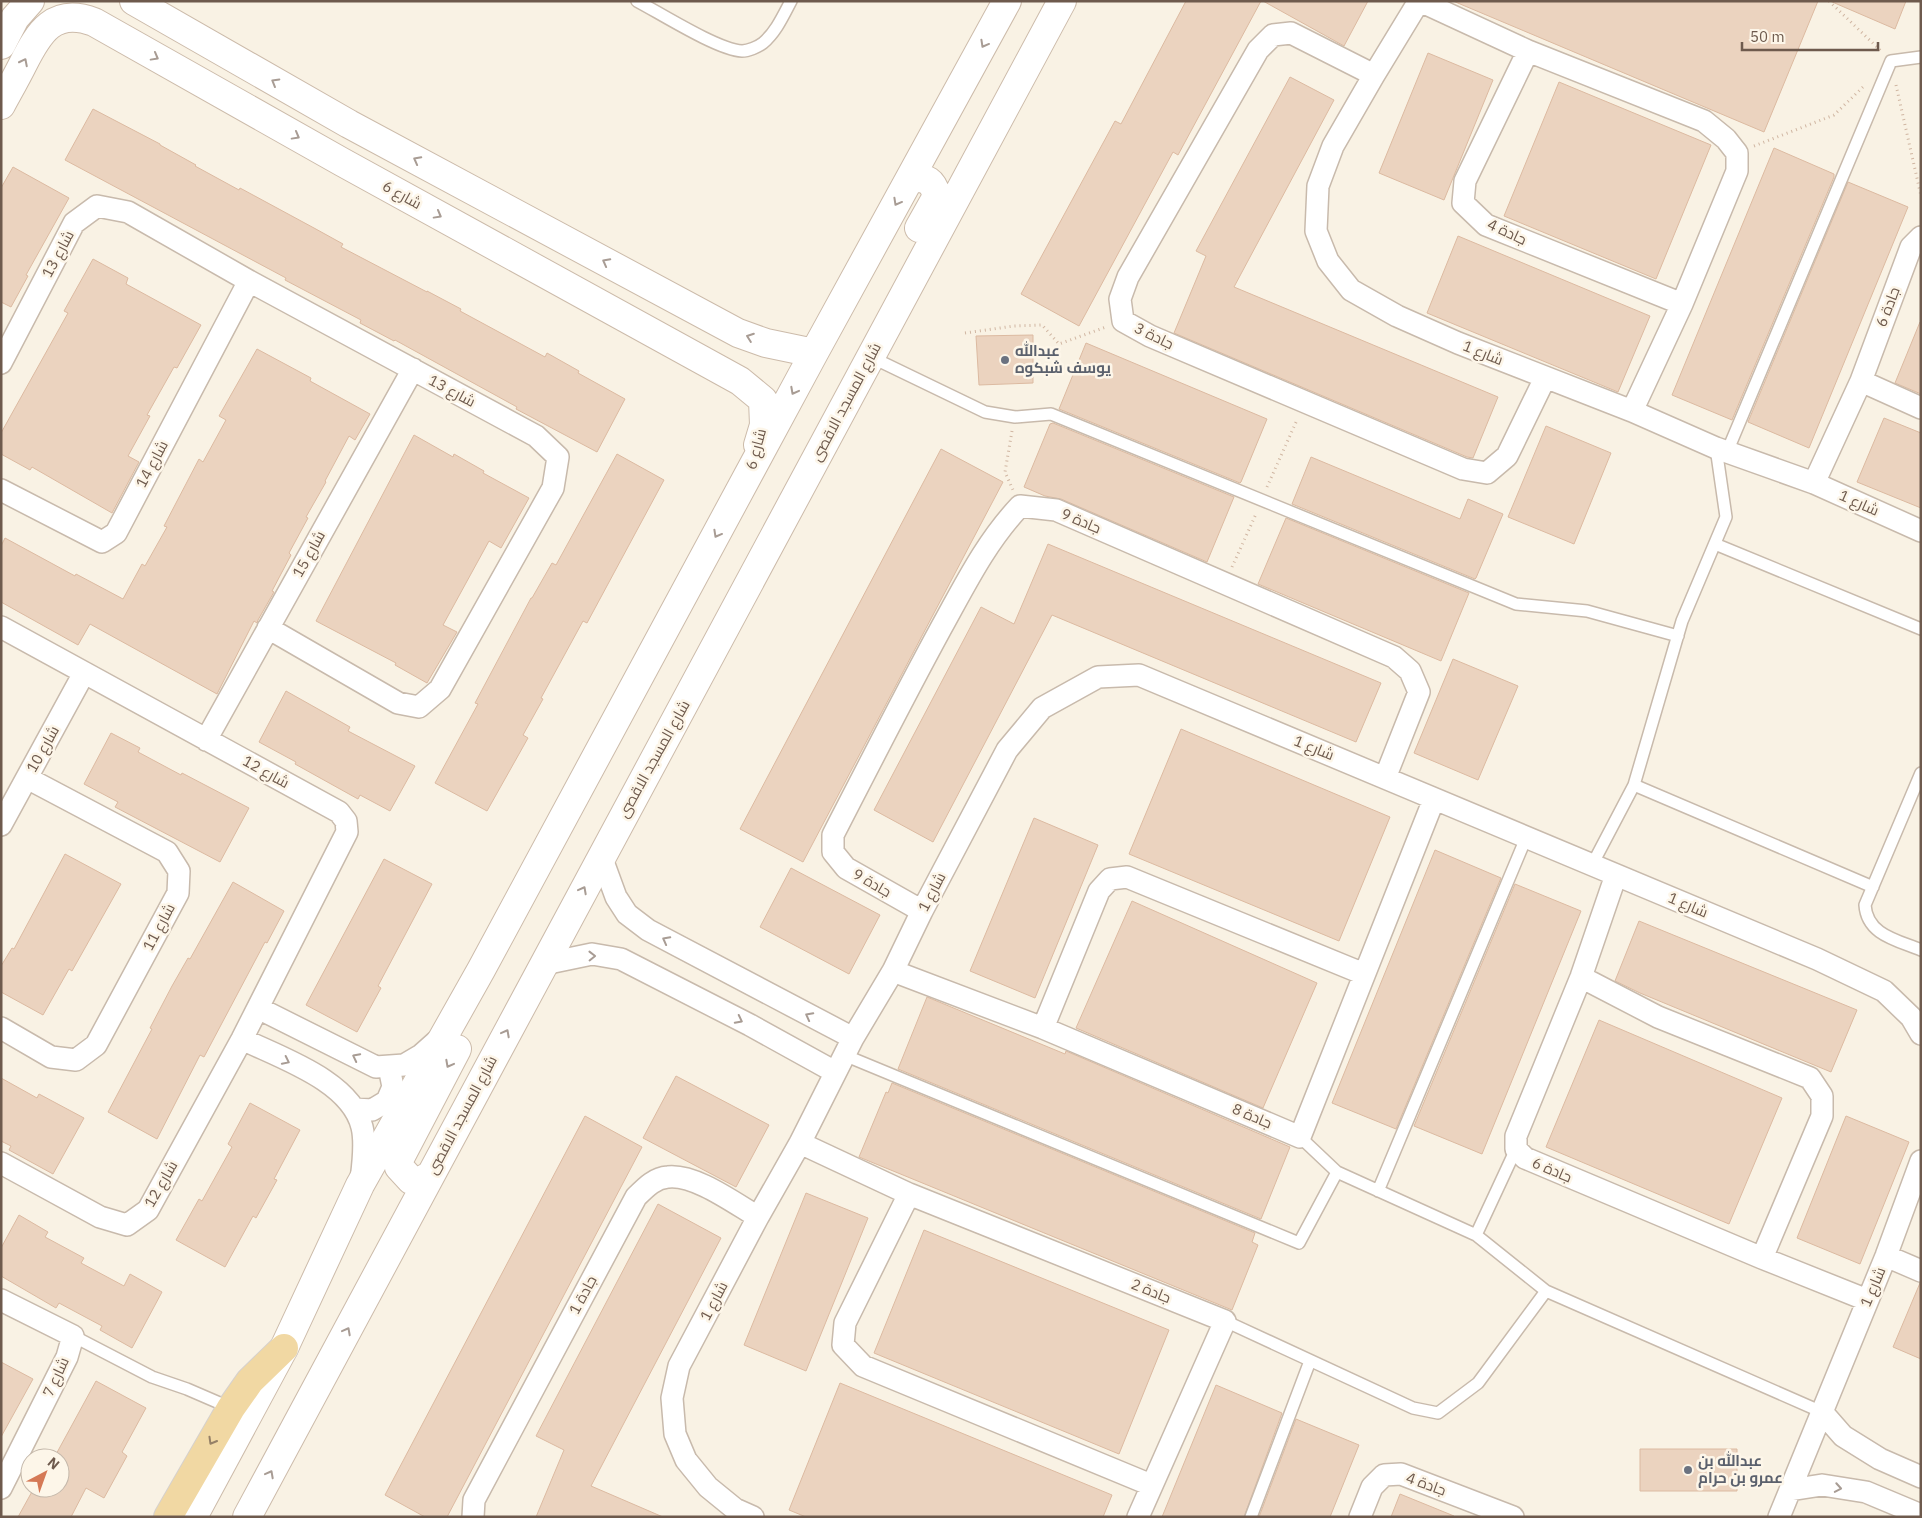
<svg xmlns="http://www.w3.org/2000/svg" width="1922" height="1518" font-family="'IBM Plex Sans',Cairo,sans-serif">
<rect width="100%" height="100%" fill="#f9f2e4"/>
<path fill="#ebd3bf" stroke="#dcbaa1" d="M1186,1H1261L1178,155L1173,152L1079,326L1021,294L1115,121L1121,124Z
M1263,1H1368L1344,46Z
M1453,1H1818L1764,132Z
M1830,1H1906L1895,29Z
M1428,53L1493,80L1444,200L1379,173Z
M1290,77L1334,100L1234,287L1498,397L1473,458L1467,457L1174,333L1206,256L1196,251Z
M1559,82L1711,145L1656,279L1504,216Z
M93,109L160,144V145L196,165L195,166L239,190L240,188L314,228L343,244L341,247L427,292V291L461,309L460,311L545,357L547,353L579,371L578,373L625,399L597,452L516,409L517,407L395,340L394,341L360,323L361,320L285,280L286,278L65,160Z
M1774,148L1834,174V177L1732,420L1672,395Z
M13,167L69,198L26,275L28,276L11,307L1,302V188Z
M1848,182L1908,207L1809,448L1748,422Z
M1458,236L1650,316L1618,392L1427,313Z
M93,259L128,278L126,284L201,325L177,368L174,367L147,415L150,416L128,456L139,462L112,513L32,467L30,470L1,454V433L68,313L64,311Z
M1920,322H1921V394L1895,383Z
M1033,335V383L979,385L976,336Z
M1086,343L1267,419L1241,482L1240,483L1059,409Z
M257,349L311,378L310,381L370,414L355,440L349,436L325,481L326,482L306,517L308,518L289,553L291,555L272,591L274,592L258,620L257,623L254,621L217,694L90,624L78,645L1,602V546L5,538L75,576L76,574L123,599L142,564L145,566L167,527L164,526L199,459L203,462L226,420L219,416Z
M1884,418L1921,433V508L1857,482Z
M1053,423L1234,497L1207,562L1061,499L1045,496L1024,487L1050,424Z
M1546,426L1611,453L1574,544L1508,517Z
M414,435L453,457L454,454L484,471L483,473L529,498L501,548L489,541L443,625L457,632L427,683L395,665L396,663L316,621Z
M941,449L1003,482L803,862L740,829Z
M617,454L664,480L587,623L583,621L541,698L543,699L523,735L528,738L487,811L435,783L478,704L475,703L531,598H532L552,563L556,565Z
M1311,457L1460,519L1468,499L1503,514L1476,578L1475,579L1292,504Z
M1286,518L1469,593L1441,661L1258,584Z
M1048,544L1381,683L1356,742L1052,615L933,842L874,810L981,607L1014,624Z
M1453,659L1518,686L1478,780L1414,753Z
M286,691L350,727L348,731L415,766L390,811L360,795L358,799L295,764L296,762L259,742Z
M1181,729L1390,817L1339,941L1129,854Z
M111,733L140,748L138,752L181,775L182,773L249,808L220,862L115,807L118,802L84,784Z
M1034,818L1098,845L1035,998L970,971Z
M1435,850L1501,878L1396,1129L1332,1103Z
M65,854L121,884L72,971L69,969L43,1015L1,992V966L12,948L14,949Z
M384,859L432,884L378,986L381,988L357,1032L306,1005Z
M791,868L880,915L849,974L760,927Z
M233,882L284,911L267,943L265,942L204,1057L200,1055L157,1139L108,1112L152,1029L150,1028L172,986L188,958L190,959Z
M1515,884L1581,911L1482,1154L1414,1126Z
M1132,901L1317,983L1263,1108L1076,1028Z
M1639,921L1857,1010L1831,1072L1640,993L1615,981Z
M927,997L1065,1054L1066,1051L1290,1147L1261,1219L898,1069Z
M1599,1020L1782,1098L1729,1224L1546,1147Z
M676,1076L769,1125L736,1187L643,1138Z
M1,1078L37,1098L39,1094L84,1118L53,1174L9,1150L11,1146L1,1141Z
M892,1083L1255,1233L1252,1242L1258,1245L1232,1310L859,1157L886,1092L888,1093Z
M250,1103L300,1130L274,1179L277,1180L256,1218L253,1216L225,1267L176,1240L199,1199L202,1201L232,1147L228,1144Z
M585,1116L642,1147L447,1517H425L385,1495Z
M1846,1116L1909,1142L1860,1264L1797,1238Z
M806,1193L868,1218L806,1371L744,1345Z
M658,1204L721,1238L591,1486L663,1517H536L564,1450L536,1436Z
M19,1215L48,1232L45,1237L84,1258L81,1263L124,1286L130,1274L162,1292L132,1348L100,1330L102,1326L59,1303L56,1308L1,1276V1248Z
M924,1230L1169,1330L1119,1454L874,1353Z
M1920,1283H1921V1359L1893,1347Z
M1,1362L33,1379L1,1437Z
M96,1381L146,1408L122,1452L127,1456L104,1498L86,1488L71,1517H18L34,1488H60V1458H54Z
M840,1383L1112,1495L1103,1517H806L789,1510Z
M1216,1385L1282,1413L1244,1517H1162Z
M1296,1419L1359,1445L1330,1517H1259Z
M1640,1449H1737V1491H1640Z
M1400,1494L1454,1516V1517H1391Z"/>
<g fill="none" stroke-linecap="round" stroke-linejoin="round">
<g stroke="#c8baac" stroke-width="14">
<path id="lane" d="M637,1C660,13 718,50 742,51C748,51 758,47 763,43C776,32 783,16 791,1
M871,357L985,412L1015,417L1051,414L1516,604L1587,611L1678,636
M1727,452L1891,61L1921,57
M1715,544L1921,629
M1921,773L1865,905C1867,935 1897,940 1921,950
M1634,785L1873,887
M1592,865L1634,785L1682,621L1726,517L1716,448
M844,1055L1299,1243L1337,1172
M1300,1137L1337,1172L1476,1235L1546,1291L1822,1412
M1378,1191L1526,838
M1476,1235L1516,1149
M1225,1321L1413,1408L1438,1413L1478,1383L1546,1291
M73,1336L152,1377L187,1389L231,1408
M1251,1517L1310,1361"/>
</g>
<g stroke="#c8baac" stroke-width="24">
<path id="street" d="M1419,1L1374,75L1333,146L1318,186L1316,231L1328,261L1351,290L1397,316L1458,343L1632,411L1716,448L1814,483L1921,531
M1420,1L1528,51L1704,121L1726,139L1737,153V171L1682,304L1632,411
M1528,51L1465,181L1463,203L1486,225L1682,304
M1374,75L1291,33L1273,35L1258,50L1128,277L1120,299L1123,321L1150,336L1463,469L1487,473L1507,456L1545,378
M1,363L74,223L97,206L128,212L249,281L536,436L558,457L553,488L440,689L419,707L398,703L268,628
M1861,381L1921,408
M1814,483L1861,381L1911,247L1921,237
M1,490L102,542L116,533L249,281
M1,627L339,812L346,821L347,832L242,1039L148,1210L127,1225L100,1217L1,1163
M206,740L413,369
M1,825L84,673
M601,856L616,897L627,914L648,930L853,1038
M1616,875L1581,977L1516,1136V1149L1525,1158L1762,1258L1867,1300
M922,911L846,868L833,852V835C868,767 903,698 940,630C964,587 985,543 1020,506L1056,510L1394,657L1410,671L1419,692L1385,778
M544,964L592,954L621,959L750,1025L835,1072
M893,971L1043,1028L1300,1137L1434,799
M1581,977L1658,1017L1810,1078L1822,1096V1116L1762,1258
M258,1008L376,1067L404,1065L421,1055L439,1039
M1,1028L51,1057L76,1060L96,1045L178,893L179,871L167,852L27,778
M1043,1028L1099,891L1110,879L1127,877L1364,974
M242,1039C281,1058 351,1081 362,1127C366,1143 363,1164 361,1180
M355,1109L372,1110L387,1101L393,1087L389,1067
M800,1143L909,1194L1225,1321L1138,1517
M909,1194L845,1323L843,1345L863,1366L1151,1485
M1886,1256L1921,1271
M1,1300L73,1336L67,1357L1,1488
M1822,1412L1843,1436L1880,1459L1921,1477
M1790,1490L1822,1485L1866,1492L1921,1515
M473,1517L474,1500L636,1197C645,1188 654,1178 668,1177C695,1174 734,1203 758,1217
M753,1517L735,1509L708,1487L686,1460L675,1434L672,1398L679,1366L758,1217L800,1143L853,1038L893,971L922,911L1007,750L1042,708L1098,677L1139,675L1817,959L1884,991L1911,1017L1921,1034
M1360,1517L1372,1487L1384,1475L1401,1474L1513,1517
M1779,1517L1886,1256L1921,1161"/>
</g>
<g stroke="#cba" stroke-width="30">
<path id="secondary" d="M134,1L349,124L738,333L766,343L814,353
M1,45L15,18L30,1
M1,105C8,92 16,78 23,64C39,32 54,7 94,22L342,162L740,381L763,400L764,425L758,445
M911,177C927,179 932,179 937,196L919,228
M429,1176L420,1181L411,1180L399,1167L400,1158L457,1049
M193,1517L284,1348L360,1185L481,970L814,353L1007,1
M247,1517L1062,1"/>
</g>
<g stroke="#d6d1cd" stroke-width="30">
<path id="primary" d="M168,1517L231,1408L250,1381L284,1348"/>
</g>
<path stroke="#d0b6a2" stroke-width="3" stroke-dasharray="1 4" stroke-linecap="butt" d="M1829,1L1881,51
M1896,85L1921,196
M1754,146L1834,115L1863,87
M965,333L1014,326L1042,325L1059,344L1106,327
M1012,431L1005,472L1013,490
M1267,487L1297,420
M1232,567L1256,514"/>
<use href="#lane" stroke="#fff" stroke-width="11"/>
<use href="#street" stroke="#fff" stroke-width="21"/>
<use href="#secondary" stroke="#fff" stroke-width="28"/>
<use href="#primary" stroke="#f1d8a3" stroke-width="28"/>
</g>
<defs><path id="oneway-chevron" d="M-2-3.5L2.5 0L-2 3.5" fill="none" stroke-width="1.6" stroke-linecap="round" stroke-linejoin="round" transform="scale(1.25)"/></defs>
<g stroke="#a89c94">
<use href="#oneway-chevron" transform="translate(984 44) rotate(119)"/>
<use href="#oneway-chevron" transform="translate(155 57) rotate(29)"/>
<use href="#oneway-chevron" transform="translate(24 62) rotate(-63)"/>
<use href="#oneway-chevron" transform="translate(275 82) rotate(-150)"/>
<use href="#oneway-chevron" transform="translate(296 136) rotate(29)"/>
<use href="#oneway-chevron" transform="translate(417 160) rotate(-152)"/>
<use href="#oneway-chevron" transform="translate(897 202) rotate(119)"/>
<use href="#oneway-chevron" transform="translate(438 215) rotate(29)"/>
<use href="#oneway-chevron" transform="translate(606 262) rotate(-152)"/>
<use href="#oneway-chevron" transform="translate(750 337) rotate(-160)"/>
<use href="#oneway-chevron" transform="translate(794 391) rotate(118)"/>
<use href="#oneway-chevron" transform="translate(717 534) rotate(119)"/>
<use href="#oneway-chevron" transform="translate(583 890) rotate(-62)"/>
<use href="#oneway-chevron" transform="translate(666 940) rotate(-152)"/>
<use href="#oneway-chevron" transform="translate(592 956) rotate(-1)"/>
<use href="#oneway-chevron" transform="translate(809 1016) rotate(-152)"/>
<use href="#oneway-chevron" transform="translate(739 1020) rotate(27)"/>
<use href="#oneway-chevron" transform="translate(506 1033) rotate(-62)"/>
<use href="#oneway-chevron" transform="translate(356 1057) rotate(-153)"/>
<use href="#oneway-chevron" transform="translate(286 1061) rotate(26)"/>
<use href="#oneway-chevron" transform="translate(449 1064) rotate(118)"/>
<use href="#oneway-chevron" transform="translate(347 1331) rotate(-62)"/>
<use href="#oneway-chevron" transform="translate(270 1474) rotate(-62)"/>
<use href="#oneway-chevron" transform="translate(1838 1488) rotate(10)"/>
</g>
<use stroke="#958067" href="#oneway-chevron" transform="translate(212 1441) rotate(120)"/>
<g fill="#6b7280" stroke="#fdf6e9" stroke-width="2">
<circle cx="1005" cy="360" r="5"/>
<circle cx="1688" cy="1470" r="5"/>
</g>
<g text-anchor="middle" stroke-width="5" stroke-linejoin="round" paint-order="stroke">
<g font-size="15" fill="#6e5a4d" stroke="#fdf6e9">
<text transform="translate(402 195) rotate(29)" y="5">شارع 6</text>
<text transform="translate(1507 232) rotate(25)" y="5">جادة 4</text>
<text transform="translate(58 254) rotate(-62)" y="5">شارع 13</text>
<text transform="translate(1888 307) rotate(-69)" y="5">جادة 6</text>
<text transform="translate(1154 336) rotate(26)" y="5">جادة 3</text>
<text transform="translate(1483 353) rotate(22)" y="5">شارع 1</text>
<text transform="translate(452 391) rotate(28)" y="5">شارع 13</text>
<text transform="translate(846 402) rotate(-62)" y="5">شارع المسجد الاقصى</text>
<text transform="translate(756 449) rotate(-75)" y="5">شارع 6</text>
<text transform="translate(152 464) rotate(-62)" y="5">شارع 14</text>
<text transform="translate(1859 503) rotate(24)" y="5">شارع 1</text>
<text transform="translate(1081 521) rotate(23)" y="5">جادة 9</text>
<text transform="translate(309 554) rotate(-61)" y="5">شارع 15</text>
<text transform="translate(1314 748) rotate(22)" y="5">شارع 1</text>
<text transform="translate(43 749) rotate(-61)" y="5">شارع 10</text>
<text transform="translate(654 759) rotate(-61)" y="5">شارع المسجد الاقصى</text>
<text transform="translate(266 772) rotate(29)" y="5">شارع 12</text>
<text transform="translate(872 883) rotate(30)" y="5">جادة 9</text>
<text transform="translate(932 892) rotate(-62)" y="5">شارع 1</text>
<text transform="translate(1688 905) rotate(23)" y="5">شارع 1</text>
<text transform="translate(159 927) rotate(-62)" y="5">شارع 11</text>
<text transform="translate(462 1115) rotate(-62)" y="5">شارع المسجد الاقصى</text>
<text transform="translate(1252 1116) rotate(23)" y="5">جادة 8</text>
<text transform="translate(1552 1170) rotate(23)" y="5">جادة 6</text>
<text transform="translate(161 1184) rotate(-60)" y="5">شارع 12</text>
<text transform="translate(1873 1287) rotate(-67)" y="5">شارع 1</text>
<text transform="translate(1151 1291) rotate(22)" y="5">جادة 2</text>
<text transform="translate(583 1295) rotate(-62)" y="5">جادة 1</text>
<text transform="translate(714 1301) rotate(-62)" y="5">شارع 1</text>
<text transform="translate(56 1377) rotate(-65)" y="5">شارع 7</text>
<text transform="translate(1426 1484) rotate(20)" y="5">جادة 4</text>
</g>
<g font-size="15" font-weight="bold" fill="#5b616d" stroke="#fdf6e9" text-anchor="start">
<text x="1015" y="356">عبدالله<tspan x="1015" dy="17">يوسف شبكوه</tspan></text>
<text x="1698" y="1466">عبدالله بن<tspan x="1698" dy="17">عمرو بن حرام</tspan></text>
</g>
</g>
<rect width="1922" height="1518" fill="none" stroke="#6e5a4d" stroke-width="5"/>
<g transform="translate(45 1473) rotate(41)"><circle r="24" fill="#fdf6e9" stroke="#c4b8ab"/>
<path d="M0-4L9 19L0 12L-9 19Z" fill="#d57956"/>
<text y="-8" font-size="14" font-weight="bold" text-anchor="middle" fill="#6e5a4d">N</text>
</g>
<path d="M1742 42v8h136v-8" fill="none" stroke="#6e5a4d" stroke-width="2.5"/>
<text x="1750" y="42" font-size="15" fill="#6e5a4d" stroke="#fdf6e9" stroke-width="4" paint-order="stroke">50 m</text>
</svg>
